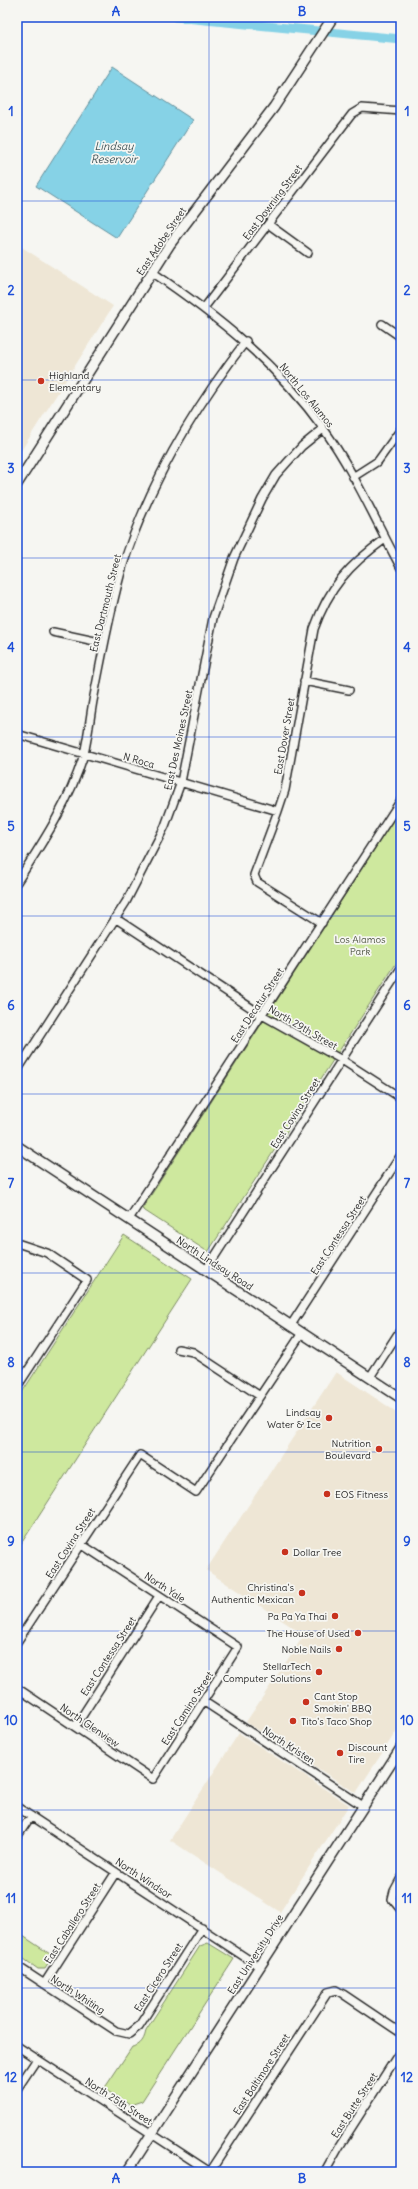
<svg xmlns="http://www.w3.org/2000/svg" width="418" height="2189" font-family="Delius,sans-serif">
<rect width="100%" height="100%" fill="#f6f6f2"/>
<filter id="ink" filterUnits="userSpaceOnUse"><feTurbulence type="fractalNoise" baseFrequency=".025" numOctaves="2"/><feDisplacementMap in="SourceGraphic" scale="8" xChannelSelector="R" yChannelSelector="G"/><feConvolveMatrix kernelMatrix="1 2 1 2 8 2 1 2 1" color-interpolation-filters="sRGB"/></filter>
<g filter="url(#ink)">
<path fill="#eee6d5" d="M17,244L113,306L17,457Z
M336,1372L401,1415V1724L356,1793L246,1722L304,1635L206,1570Z
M239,1733L349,1805L280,1912L170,1840Z"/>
<path fill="#cee89e" stroke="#7c8a64" d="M401,808V956L208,1252L142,1209Z
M124,1235L192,1279L17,1550V1400Z
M17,1932L53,1956L45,1969H38L17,1954Z
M208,1943L234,1959L142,2101L130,2105L104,2089L132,2047C141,2046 145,2038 146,2030L200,1946Z"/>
<path fill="#86d2e6" stroke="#628f9b" d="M112,67L193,120L117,238L36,186Z"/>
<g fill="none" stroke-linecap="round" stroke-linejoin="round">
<path stroke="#86d2e6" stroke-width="9" d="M175,17L401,39"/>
<g stroke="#2b2b2b" stroke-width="10">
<path id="street" d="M268,224L308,253
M152,272C217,316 277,364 323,428C354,471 376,522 401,568
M204,308L352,114L362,108L401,111
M382,324L401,337
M353,477L378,461L401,429
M53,632L104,643
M304,681L349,690
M17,734L278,811
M17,882C43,842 70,801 84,754C88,737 90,718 93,701C102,656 110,609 123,565C149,484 194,408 246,341
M115,918L262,1015L342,1060L401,1098
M322,923L257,882L254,875L278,811L285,790L314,629C329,587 349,565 385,539
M17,1071L126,902L165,826L181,782L213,618L234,558L262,499L276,475L302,446L323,429
M129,1219L401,800
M17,1243L47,1253L87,1280L17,1387
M206,1270L401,968
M291,1325L401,1155
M178,1349L193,1352L260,1396
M370,1377L401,1329
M17,1642L140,1455L196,1492L302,1333
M17,1688L153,1779L238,1647L81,1544
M203,1701L363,1806
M75,1727L159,1596
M17,1807L260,1967
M17,1837L31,1816
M401,1878L394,1891L392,1899L401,1910
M17,1966L116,2031L129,2034L139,2026L202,1928
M44,1984L116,1872
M17,2046L210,2172
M17,2089L37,2059
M210,2172L328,1992L336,1990L343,1994L401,2033
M325,2172L339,2147L401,2050"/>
</g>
<g stroke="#2b2b2b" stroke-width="12">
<path id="secondary" d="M17,484L170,244L274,107L333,17
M17,1146L401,1398
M127,2172L401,1748"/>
</g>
<use href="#street" stroke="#f6f6f2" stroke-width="7"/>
<use href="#secondary" stroke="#f6f6f2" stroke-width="9"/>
</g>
</g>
<path fill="none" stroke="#1d4ed8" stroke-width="1" stroke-opacity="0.55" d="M209,17V2172M17,201H401M17,380H401M17,558H401M17,737H401M17,916H401M17,1094H401M17,1273H401M17,1452H401M17,1631H401M17,1810H401M17,1988H401"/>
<g fill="#c8321e" stroke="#f6f6f2" stroke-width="1.5">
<circle cx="41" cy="381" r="4"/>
<circle cx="329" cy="1418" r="4"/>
<circle cx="379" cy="1449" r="4"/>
<circle cx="327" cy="1494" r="4"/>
<circle cx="285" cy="1552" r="4"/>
<circle cx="302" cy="1593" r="4"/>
<circle cx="335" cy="1616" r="4"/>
<circle cx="358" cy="1633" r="4"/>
<circle cx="339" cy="1649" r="4"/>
<circle cx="319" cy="1672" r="4"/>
<circle cx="306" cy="1702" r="4"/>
<circle cx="293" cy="1721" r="4"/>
<circle cx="340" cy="1753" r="4"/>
</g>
<g text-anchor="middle" stroke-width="3.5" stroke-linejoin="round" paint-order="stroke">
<g font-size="10" fill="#2b2b2b" stroke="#f6f6f2">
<text transform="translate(272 202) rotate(-53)" y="4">East Downing Street</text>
<text transform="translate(161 241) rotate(-56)" y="4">East Adobe Street</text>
<text transform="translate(307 395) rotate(51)" y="4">North Los Alamos</text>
<text transform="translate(105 603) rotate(-76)" y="4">East Dartmouth Street</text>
<text transform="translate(284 736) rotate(-80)" y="4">East Dover Street</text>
<text transform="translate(178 740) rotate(-78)" y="4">East Des Moines Street</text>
<text transform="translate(139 760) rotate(16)" y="4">N Roca</text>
<text transform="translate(257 1005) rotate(-57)" y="4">East Decatur Street</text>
<text transform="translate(303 1027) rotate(30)" y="4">North 29th Street</text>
<text transform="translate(295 1113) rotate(-57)" y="4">East Covina Street</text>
<text transform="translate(338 1235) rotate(-57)" y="4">East Contessa Street</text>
<text transform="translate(215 1263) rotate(33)" y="4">North Lindsay Road</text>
<text transform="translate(70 1543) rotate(-57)" y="4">East Covina Street</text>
<text transform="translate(165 1587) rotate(33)" y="4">North Yale</text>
<text transform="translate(108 1656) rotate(-57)" y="4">East Contessa Street</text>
<text transform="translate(187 1708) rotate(-57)" y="4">East Camino Street</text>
<text transform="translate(90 1725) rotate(34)" y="4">North Glenview</text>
<text transform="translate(289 1745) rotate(33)" y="4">North Kristen</text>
<text transform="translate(144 1878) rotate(33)" y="4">North Windsor</text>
<text transform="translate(72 1923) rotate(-57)" y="4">East Caballero Street</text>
<text transform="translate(255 1954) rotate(-57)" y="4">East University Drive</text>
<text transform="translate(158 1977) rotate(-57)" y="4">East Cicero Street</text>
<text transform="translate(78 1994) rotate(33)" y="4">North Whiting</text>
<text transform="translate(261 2074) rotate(-57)" y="4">East Baltimore Street</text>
<text transform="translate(119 2101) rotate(33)" y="4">North 25th Street</text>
<text transform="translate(354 2105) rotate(-57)" y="4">East Butte Street</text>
</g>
<g font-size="10" fill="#2b2b2b" stroke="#f6f6f2" text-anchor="end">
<text x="49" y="379" text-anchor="start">Highland<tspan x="49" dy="12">Elementary</tspan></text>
<text x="321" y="1416">Lindsay<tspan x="321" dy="12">Water &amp; Ice</tspan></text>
<text x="371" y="1447">Nutrition<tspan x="371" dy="12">Boulevard</tspan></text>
<text x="335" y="1498" text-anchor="start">EOS Fitness</text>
<text x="293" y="1556" text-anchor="start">Dollar Tree</text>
<text x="294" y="1591">Christina's<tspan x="294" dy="12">Authentic Mexican</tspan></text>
<text x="327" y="1620">Pa Pa Ya Thai</text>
<text x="350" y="1637">The House of Used</text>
<text x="331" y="1653">Noble Nails</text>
<text x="311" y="1670">StellarTech<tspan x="311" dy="12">Computer Solutions</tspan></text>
<text x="314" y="1700" text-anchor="start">Cant Stop<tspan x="314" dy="12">Smokin' BBQ</tspan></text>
<text x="301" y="1725" text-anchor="start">Tito's Taco Shop</text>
<text x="348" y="1751" text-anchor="start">Discount<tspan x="348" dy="12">Tire</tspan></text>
</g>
<g font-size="10" fill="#545a48" stroke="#f6f6f2">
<text x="360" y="943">Los Alamos<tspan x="360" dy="12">Park</tspan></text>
</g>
<g font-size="11" font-style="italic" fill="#42555a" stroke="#f6f6f2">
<text x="114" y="150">Lindsay<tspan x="114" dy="13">Reservoir</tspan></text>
</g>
</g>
<rect width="418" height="2189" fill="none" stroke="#f6f6f2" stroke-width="44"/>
<rect x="22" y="22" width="374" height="2145" fill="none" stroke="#1d4ed8" stroke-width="1.5"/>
<g font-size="13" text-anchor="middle" font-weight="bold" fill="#1d4ed8">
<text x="116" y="16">A</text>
<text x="302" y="16">B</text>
<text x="11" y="116">1</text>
<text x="407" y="116">1</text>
<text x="11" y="295">2</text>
<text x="407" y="295">2</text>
<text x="11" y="473">3</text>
<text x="407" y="473">3</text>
<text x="11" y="652">4</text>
<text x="407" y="652">4</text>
<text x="11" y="831">5</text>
<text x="407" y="831">5</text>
<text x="11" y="1010">6</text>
<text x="407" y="1010">6</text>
<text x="11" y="1188">7</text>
<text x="407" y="1188">7</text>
<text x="11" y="1367">8</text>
<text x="407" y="1367">8</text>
<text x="11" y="1546">9</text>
<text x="407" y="1546">9</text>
<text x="11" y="1725">10</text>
<text x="407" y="1725">10</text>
<text x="11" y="1903">11</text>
<text x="407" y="1903">11</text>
<text x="11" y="2082">12</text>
<text x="407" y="2082">12</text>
<text x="116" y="2183">A</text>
<text x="302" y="2183">B</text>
</g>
</svg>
